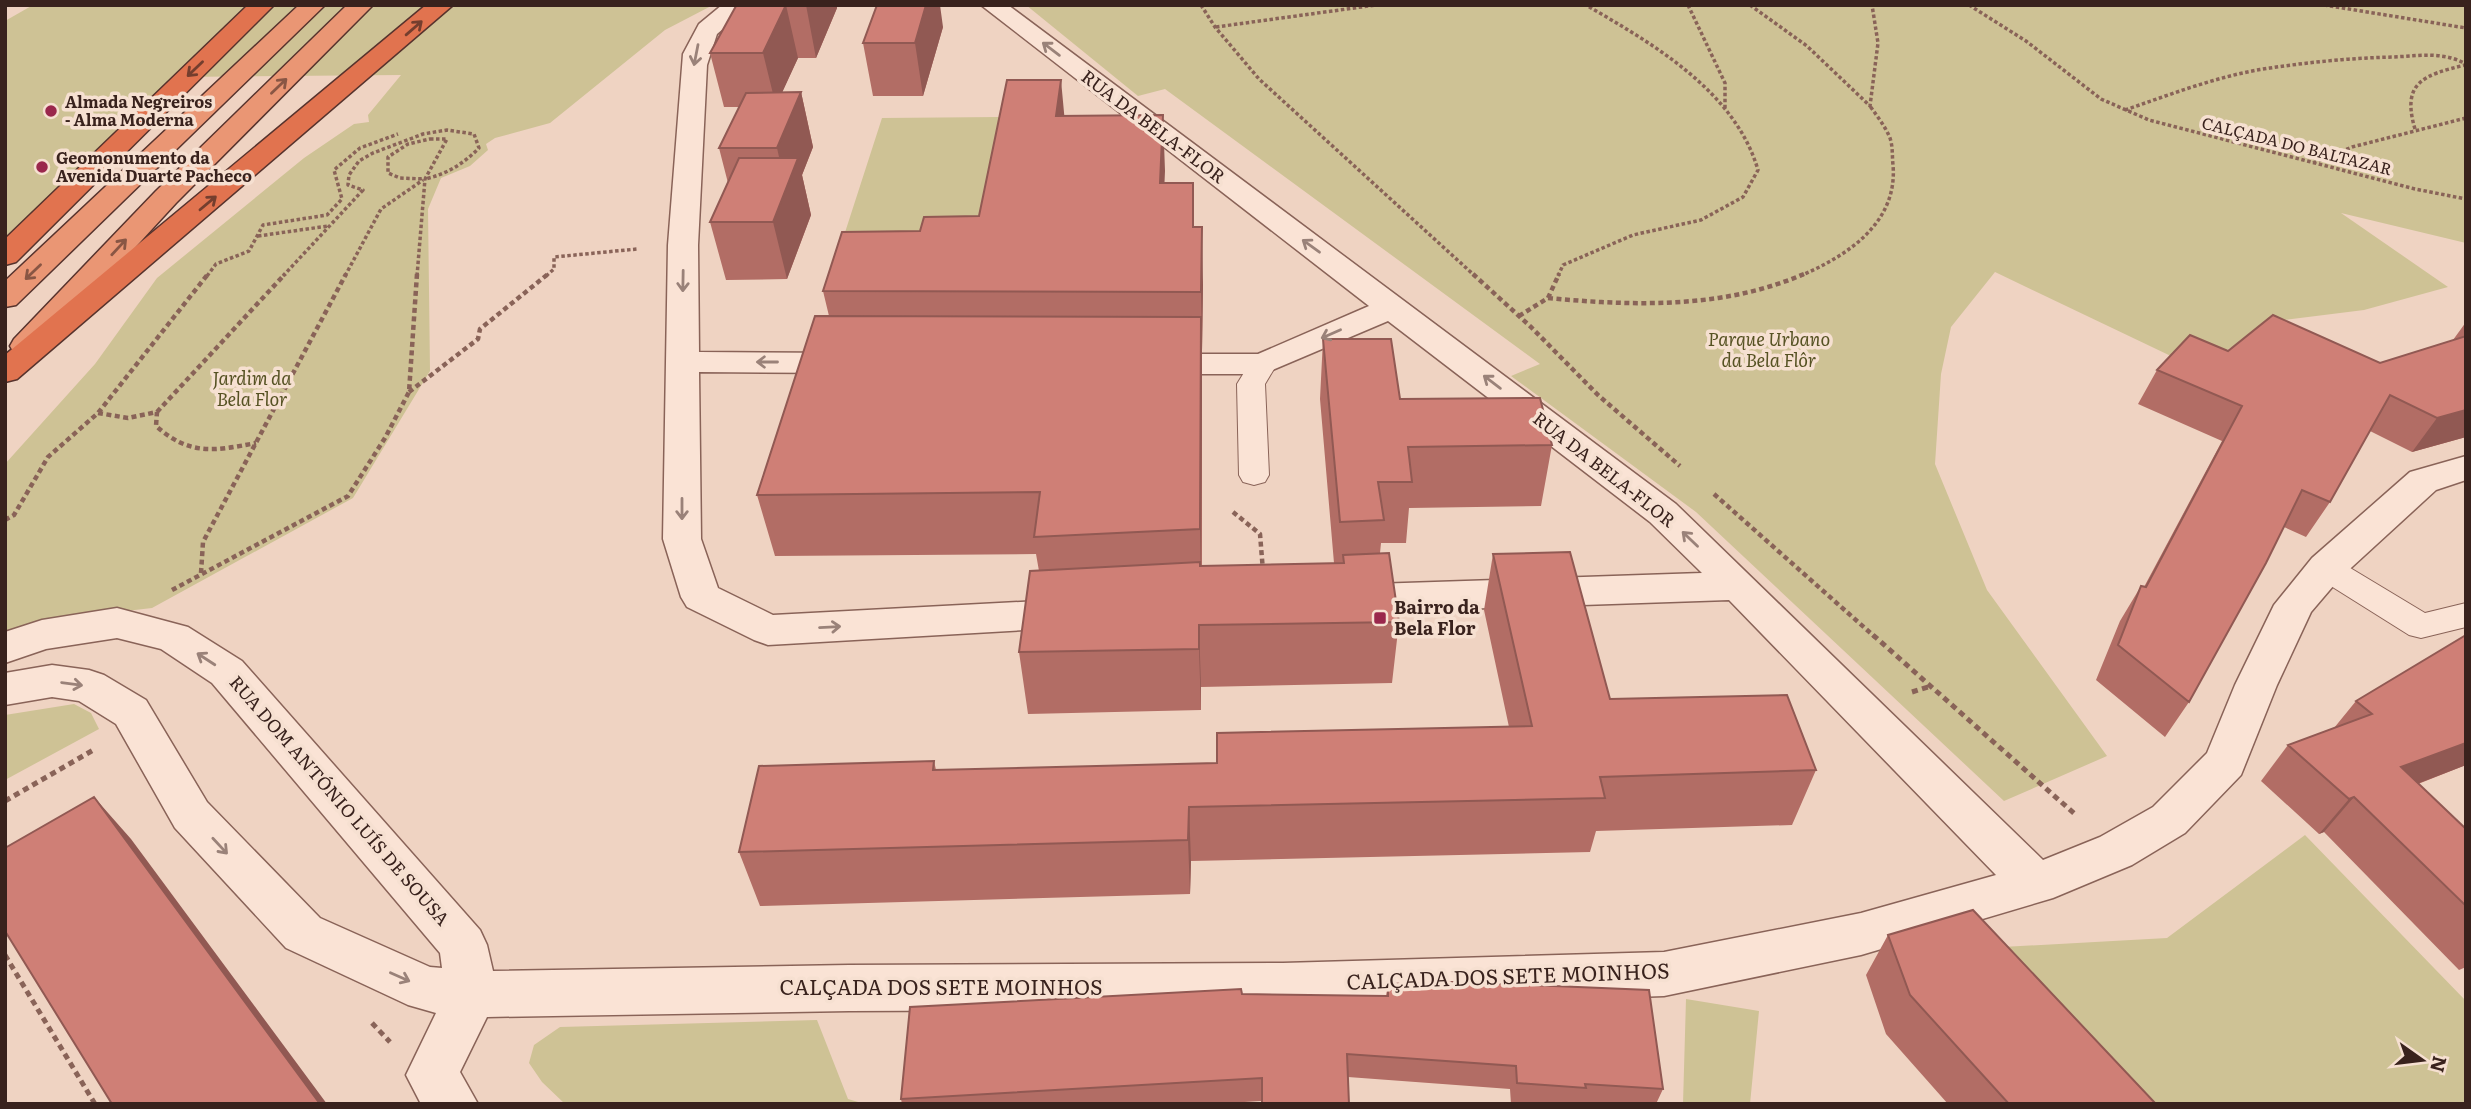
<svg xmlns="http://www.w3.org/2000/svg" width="2471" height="1109" font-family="Literata,serif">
<rect width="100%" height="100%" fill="#efd3c2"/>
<path fill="#cec295" d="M33,5H713L665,30L550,123L495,138L486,144L488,150L470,166L441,178L428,209L430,371L353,498L152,608L40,621L5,636V464L95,364L157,278L304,158L354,124L369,122L368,115L401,75L176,77L5,241V21Z
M1026,5H2466V243L2341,213L2448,287L2364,310L2276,321L2196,368L1995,272L1951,327L1941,374L1935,464L1987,590L2107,756L2004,801L1696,512L1511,376L1540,364L1165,89L1138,96Z
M999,117L972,250L839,251L882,118Z
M74,704L91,713L99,729L5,780V715Z
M2305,835L2466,1001V1104H2088L1948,950L2167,938Z
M1686,999L1759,1011L1750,1104H1683Z
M817,1020L848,1099L865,1104H565L542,1082L529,1063L534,1045L560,1027Z"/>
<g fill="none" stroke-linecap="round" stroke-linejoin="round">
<g stroke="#896358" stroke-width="2">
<path id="service" d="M1263,356L1273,358L1277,364L1265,384L1269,475L1265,482L1254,485L1243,482L1239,475L1237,384L1253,358Z
M2326,557L2337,560L2425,613L2466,603V627L2421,638L2409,635L2315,576L2310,568L2315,560Z"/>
</g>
<g stroke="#896358" stroke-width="3">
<path id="minor" d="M722,5H751L717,34L707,65L698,245L699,352L850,353L862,356L867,363L862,370L850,373L699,372L701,539L718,588L773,615L1076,599L1090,603L1096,613L1090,623L1076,627L768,645L754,640L687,607L681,597L663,539L668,245L683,54L699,24Z
M981,5H1008L1676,504L2043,860L2100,837L2153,807L2207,753L2235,685L2274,605L2312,558L2410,472L2466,456V480L2436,490L2340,578L2311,612L2277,685L2241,775L2185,833L2132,865L2053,898L1861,955L1664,996L1283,1009L849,1011L487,1017L460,1072L478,1104H421L406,1075L436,1013L408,1005L286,948L175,828L116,724L79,701L52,697L5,705V673L52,665L89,670L104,675L146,700L207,802L320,918L430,967L442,968L440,953L212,683L161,649L117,638L46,649L5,663V632L42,620L117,608L188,627L242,661L480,930L487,945L493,971L849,965L1283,963L1664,952L1861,913L1996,875L1729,600L1343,613L1329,609L1323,599L1329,589L1343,585L1702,573L1650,522L1388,321L1263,374H1148L1136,371L1131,364L1136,357L1148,354H1258L1369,306Z"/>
</g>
<g stroke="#57332d" stroke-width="3">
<path id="trunk" d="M299,5H325L16,305L5,307V281Z
M347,5H373L176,203L38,353L26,356L14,353L10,346L14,339L156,191Z"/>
</g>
<g stroke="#57332d" stroke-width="3">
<path id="motorway" d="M248,5H274L16,262L5,265V239Z
M426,5H453L17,379L5,382V355Z"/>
</g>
<path stroke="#896358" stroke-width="3.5" stroke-dasharray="3.5 2.5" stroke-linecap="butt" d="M1201,5L1215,27L1259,79L1475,276
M1688,5L1725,83V110
M1750,5L1807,46L1870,106L1878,43L1872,5
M1969,5L2026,41L2101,99L2149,120L2415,189L2466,199
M2324,5L2466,28
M1216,27L1376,5
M2125,110C2172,94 2220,75 2270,68C2310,62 2352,58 2393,57C2418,56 2443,51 2466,64
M2415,129C2401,82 2424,75 2465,65
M430,139H447L425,179L400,178L388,173V157L408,144Z
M2313,163L2352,147L2466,118
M258,236L328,226
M207,276L216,264L249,251L263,225L327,215L342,199L334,170L360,148L398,134
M283,276L363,190L348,185L349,175L359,161L373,153L423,134L447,130L474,134L479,148C463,164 447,174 425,179
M345,276L381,209L423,180
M417,276L425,179
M546,276L554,269V257L637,249
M1558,276L1563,265L1633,235L1701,220L1743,197L1758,170C1735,91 1653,44 1586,5
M1800,276C1847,256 1898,223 1893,165C1892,156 1893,147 1890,138C1885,126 1877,116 1870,106"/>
<path stroke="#896358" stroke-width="4.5" stroke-dasharray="5 3.5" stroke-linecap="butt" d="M1473,274L1531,327L1598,395L1680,466
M1548,298C1634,306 1723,309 1804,274
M1519,316L1548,298L1559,274
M409,392L478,339L480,329L548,274
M157,412L285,274
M98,413L128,418L157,412L156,426C190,456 214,451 256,443
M1714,494L1875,637
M1233,512L1260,534L1263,571
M5,520L14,515L48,457L98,413L208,274
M201,573L203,542L346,274
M172,590L348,496L385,438L409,392L417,274"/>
<path stroke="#896358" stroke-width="5" stroke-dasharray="6 4.5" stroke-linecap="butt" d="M1873,635L2077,816
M1912,692L1931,686
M5,801L95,749
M5,955L95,1104
M372,1023L390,1042"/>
<use href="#service" fill="#fae3d5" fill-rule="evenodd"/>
<use href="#minor" fill="#fae3d5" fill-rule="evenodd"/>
<use href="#trunk" fill="#ea9674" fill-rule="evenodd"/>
<use href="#motorway" fill="#e1734f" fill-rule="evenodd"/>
</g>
<path fill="#b26d65" d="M837,5V8L816,58H798L782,92H801L813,147L802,175L811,215L787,279L726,280L710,222L728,183L719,148L739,107H724L710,53L736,6Z
M943,27L923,96H873L863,43Z
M1163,115L1164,183H1193L1194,227L1203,285L1202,351V566L1334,563L1320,399L1323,339L1400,399L1552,445L1541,506L1409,508L1406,543H1381L1380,553L1399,622L1392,683L1201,687V710L1028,714L1019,652L1039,571L1036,554L775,556L757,495L829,316L823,291L920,231L979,216L1065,116Z
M2466,322V437L2412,452L2370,431L2330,502L2306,537L2284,527L2189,702L2165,737L2096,680L2120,621L2141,586L2144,587L2222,441L2138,404L2157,370L2228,351L2380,363L2453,340Z
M1493,554L1610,699L1816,770L1792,825L1596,831L1590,852L1191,861L1190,894L760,906L739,852L934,761L936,770L1217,763L1509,727L1484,610Z
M2356,701L2466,765L2418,784L2466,829V967L2459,970L2324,832L2319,834L2261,781L2288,745L2334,728Z
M1888,935L2156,1104H1948L1886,1034L1866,975Z
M1388,984L1663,1089L1656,1104H1511L1510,1089L1348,1077L1349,1104H1261V1101L1212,1104H902L901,1099L1242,994L1386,996Z"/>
<path fill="#915953" d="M786,5L798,58L776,106L763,53Z
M806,5H837V8L816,58Z
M926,5H940L943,27L923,96L915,43Z
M1061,80L1066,134L1056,116Z
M801,92L813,147L802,175L811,215L787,279L773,222L786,188L777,148Z
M1163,115L1165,171L1162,240L1160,183Z
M1202,227L1203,285L1202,351L1201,292Z
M1201,317L1202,376L1201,590L1200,529Z
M2466,410V437L2412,452L2437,418Z
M1199,625L1201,687V710L1199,649Z
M2466,743V765L2370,802L2401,767Z
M94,797L131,839L327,1104H320Z
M2354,797L2324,832L2319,834L2349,799Z
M1189,807L1191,861L1190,894L1188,840Z"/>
<path fill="#cf7f76" stroke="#915953" stroke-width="2" d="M786,5L763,53H710L736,6L806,5Z
M877,5H926L915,43H863Z
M1007,80H1061L1056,116L1163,115L1160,183H1193V227H1202L1201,292L823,291L842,232L920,231L924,217L979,216Z
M801,92L777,148H719L746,93Z
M739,158H798L773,222H710Z
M2273,315L2380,363L2466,336V410L2437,418L2390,395L2330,502L2302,490L2266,563L2189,702L2118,645L2141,586L2146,587L2242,406L2157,370L2190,335L2228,351Z
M815,316L1201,317L1200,529L1034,537L1040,492L757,495Z
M1323,339H1391L1400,399L1540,398L1552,445L1408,447L1412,482H1378L1384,520L1340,522Z
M1570,552L1610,699L1787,695L1816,770L1600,777L1605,798L1189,807L1188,840L739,852L759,766L934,761L933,770L1217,763V733L1532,726L1493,554Z
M1389,553L1399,622L1199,625V649L1019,652L1030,571L1200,562V566L1344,563L1343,555Z
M2466,635V743L2401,767L2466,829V906L2354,797L2349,799L2288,745L2372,714L2356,701Z
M94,797L320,1104H112L5,931V848Z
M1973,910L2156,1104H2009L1910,995L1888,935Z
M1454,982L1649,990L1663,1089L1585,1084L1586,1088L1517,1083L1516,1066L1347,1054L1349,1104H1262V1078L901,1099L910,1007L1241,989L1242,994L1388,996V984Z"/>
<defs><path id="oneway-shaft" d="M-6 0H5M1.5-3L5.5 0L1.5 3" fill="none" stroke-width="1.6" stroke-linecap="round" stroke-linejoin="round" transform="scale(1.75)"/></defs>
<g stroke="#743e2e">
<use href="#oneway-shaft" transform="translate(414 28) rotate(-41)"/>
<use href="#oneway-shaft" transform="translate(195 69) rotate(136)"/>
<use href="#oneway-shaft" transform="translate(208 203) rotate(-40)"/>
</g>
<g stroke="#9a8279">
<use href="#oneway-shaft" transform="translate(1051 49) rotate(-143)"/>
<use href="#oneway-shaft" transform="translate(696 55) rotate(101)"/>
<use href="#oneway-shaft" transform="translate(1311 246) rotate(-144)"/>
<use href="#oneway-shaft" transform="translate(683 281) rotate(91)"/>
<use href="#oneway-shaft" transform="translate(1331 334) rotate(156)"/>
<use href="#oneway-shaft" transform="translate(767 362) rotate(-180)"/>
<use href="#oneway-shaft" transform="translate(1492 382) rotate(-143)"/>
<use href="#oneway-shaft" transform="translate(682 509) rotate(90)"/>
<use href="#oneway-shaft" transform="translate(1690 539) rotate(-136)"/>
<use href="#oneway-shaft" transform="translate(830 627) rotate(-3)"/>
<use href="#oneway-shaft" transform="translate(206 659) rotate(-147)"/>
<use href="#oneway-shaft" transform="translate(72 684) rotate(8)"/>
<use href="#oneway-shaft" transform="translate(220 846) rotate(47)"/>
<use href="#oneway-shaft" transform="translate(400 977) rotate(24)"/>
</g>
<g stroke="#895644">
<use href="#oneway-shaft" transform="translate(279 86) rotate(-44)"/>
<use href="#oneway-shaft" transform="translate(119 247) rotate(-47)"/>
<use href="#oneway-shaft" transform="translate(33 272) rotate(136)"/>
</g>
<g fill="#9a274c" stroke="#f6e0d1" stroke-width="2.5">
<circle cx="51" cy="111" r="7"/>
<circle cx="42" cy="167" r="7"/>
<rect x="1373" y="611" width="14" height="14" rx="3.5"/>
</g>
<g text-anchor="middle" stroke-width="7" stroke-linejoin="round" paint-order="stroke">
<g font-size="16" font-weight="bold" fill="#39221d" stroke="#f6e0d1" text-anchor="start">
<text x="65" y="108">Almada Negreiros<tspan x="65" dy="18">- Alma Moderna</tspan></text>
<text x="56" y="164">Geomonumento da<tspan x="56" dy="18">Avenida Duarte Pacheco</tspan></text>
</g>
<g font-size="16" fill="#39221d" stroke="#f6e0d1">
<text transform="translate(2297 146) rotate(14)" y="6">CALÇADA DO BALTAZAR</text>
</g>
<g font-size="18" fill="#39221d" stroke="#f6e0d1">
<text transform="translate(1153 127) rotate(37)" y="6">RUA DA BELA-FLOR</text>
<text transform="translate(1604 470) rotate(38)" y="6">RUA DA BELA-FLOR</text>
<text transform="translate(339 801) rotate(49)" y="6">RUA DOM ANTÓNIO LUÍS DE SOUSA</text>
</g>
<g font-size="18" font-style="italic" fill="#565223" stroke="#f6e0d1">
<text x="1769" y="346">Parque Urbano<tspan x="1769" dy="21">da Bela Flôr</tspan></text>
<text x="252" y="385">Jardim da<tspan x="252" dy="21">Bela Flor</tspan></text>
</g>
<g font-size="18" font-weight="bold" fill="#39221d" stroke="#f6e0d1" text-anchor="start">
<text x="1394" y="614">Bairro da<tspan x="1394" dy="21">Bela Flor</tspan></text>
</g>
<g font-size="21" fill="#39221d" stroke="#f6e0d1">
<text transform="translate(1508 977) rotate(-2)" y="7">CALÇADA DOS SETE MOINHOS</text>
<text x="941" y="995">CALÇADA DOS SETE MOINHOS</text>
</g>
</g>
<rect width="2471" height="1109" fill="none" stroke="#39221d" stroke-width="14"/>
<g transform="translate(2422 1060) rotate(104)" stroke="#f6e0d1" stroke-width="5" paint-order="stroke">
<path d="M0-5L12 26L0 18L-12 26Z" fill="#39221d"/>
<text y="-10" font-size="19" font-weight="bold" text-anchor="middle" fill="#39221d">N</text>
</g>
</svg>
